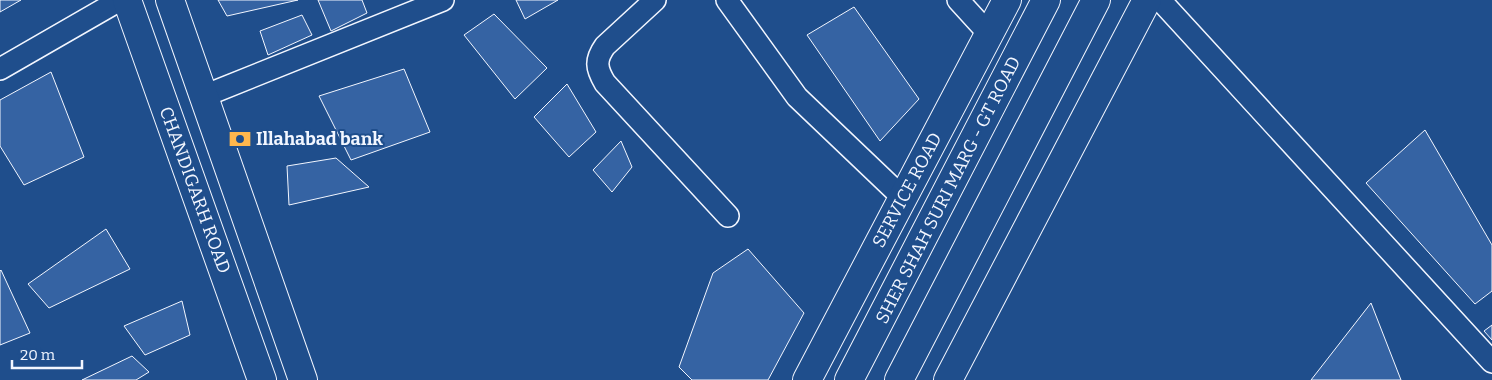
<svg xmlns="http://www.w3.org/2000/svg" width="1492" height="380" font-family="Bitter,serif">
<rect width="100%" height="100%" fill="#1f4e8c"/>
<path fill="#3563a3" stroke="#f2f6ff" d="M0,0H21L0,12Z
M218,0H298L227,16Z
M318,0H362L367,13L331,31Z
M516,0H558L525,19Z
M854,7L919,99L880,141L807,35Z
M494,14L547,68L515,99L464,35Z
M302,15L312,35L268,55L260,31Z
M404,69L430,132L351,160L319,96Z
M51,72L84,157L24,185L0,146V100Z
M567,84L596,132L569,157L534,117Z
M1425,130L1492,245V291L1475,304L1366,183Z
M621,141L632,167L612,192L593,170Z
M336,158L369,187L289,205L287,166Z
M106,229L130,269L49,308L28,284Z
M748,249L804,313L768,380H692L679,367L713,273Z
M1,270L30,333L0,345V271Z
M182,301L190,335L145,355L124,326Z
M1371,303L1401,380H1311Z
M1492,325V340L1484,331Z
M132,356L149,372L136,380H82Z"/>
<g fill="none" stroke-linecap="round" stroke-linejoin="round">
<g stroke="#f2f6ff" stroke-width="24">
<path id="street" d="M655,0L605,46C595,60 596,68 605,83L728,216
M727,0L797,97L903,198
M958,0L989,34
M1160,0L1492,362
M0,69L120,0
M204,96L443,0"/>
</g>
<g stroke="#f2f6ff" stroke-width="30">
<path id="primary" d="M127,0L262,380
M170,0L303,380
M807,380L1007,0
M948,380L1147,0"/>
</g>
<g stroke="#f2f6ff" stroke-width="30">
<path id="highway" d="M849,380L1046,0
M899,380L1096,0"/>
</g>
<use href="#street" stroke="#1f4e8c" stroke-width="21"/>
<use href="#primary" stroke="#1f4e8c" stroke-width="28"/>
<use href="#highway" stroke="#1f4e8c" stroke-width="28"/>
</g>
<defs>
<g id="bank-bare" transform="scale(1.725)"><path d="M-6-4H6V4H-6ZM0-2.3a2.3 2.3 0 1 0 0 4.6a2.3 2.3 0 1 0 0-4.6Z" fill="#ffb74d" stroke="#1f4e8c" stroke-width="2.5" paint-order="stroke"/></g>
</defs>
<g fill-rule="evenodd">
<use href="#bank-bare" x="240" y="139"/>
</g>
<g text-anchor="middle" stroke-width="4" stroke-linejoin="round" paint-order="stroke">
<g font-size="18" font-weight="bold" fill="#f2f6ff" stroke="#1f4e8c" text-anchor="start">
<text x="256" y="145">Illahabad bank</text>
</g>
<g font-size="18" fill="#f2f6ff" stroke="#1f4e8c">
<text transform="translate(195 190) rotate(70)" y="6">CHANDIGARH ROAD</text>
<text transform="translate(907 190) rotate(-62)" y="6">SERVICE ROAD</text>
<text transform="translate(948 190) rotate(-63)" y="6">SHER SHAH SURI MARG - GT ROAD</text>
</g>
</g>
<path d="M12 360v8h70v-8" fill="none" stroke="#f2f6ff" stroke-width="2.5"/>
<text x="20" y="360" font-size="15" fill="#f2f6ff" stroke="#1f4e8c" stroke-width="4" paint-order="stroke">20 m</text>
</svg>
